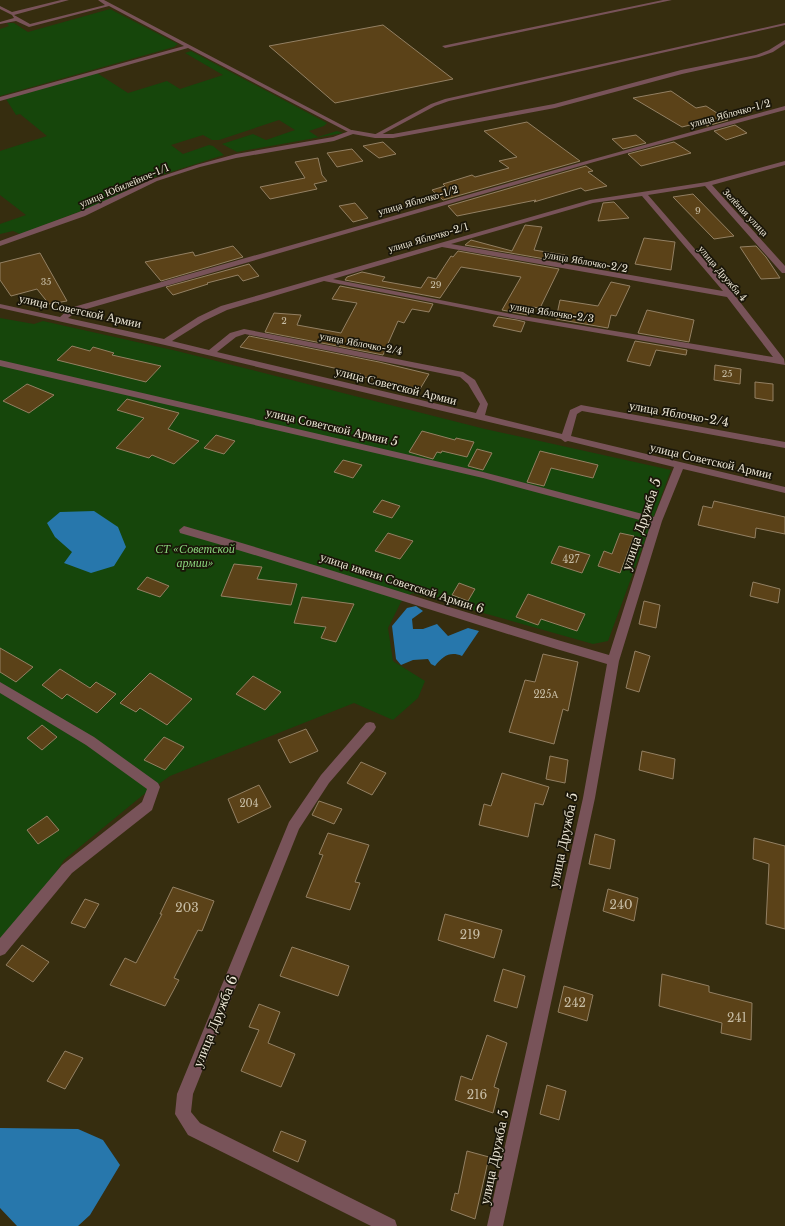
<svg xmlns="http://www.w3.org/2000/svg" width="785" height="1226" font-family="'Libre Baskerville',serif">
<rect width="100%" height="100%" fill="#362d0f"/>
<path fill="#16460b" d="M110,9L178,44L174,47L0,96V29L9,26L7,23H14L28,32Z
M191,51L327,123L324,126L309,131L318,137L337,131L343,133L237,152L222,144L253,134L266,140L295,130L279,120L219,140H212L203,135L171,145L183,154L209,145L213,146L224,155L149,179L100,204L20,234L13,231L0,234V224L26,215L0,195V151L47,136L20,114L16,115L6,99L97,73L128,93L167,81L180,89L223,75L185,53Z
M0,318L34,324L43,321L177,351L485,429L671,470L608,641L593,644L412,593L401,602L388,628L393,661L425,681L418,698L393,720L354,703L170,776L143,795L64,860L45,890L0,940Z"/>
<path fill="#2777ac" d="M94,511L118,527L126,547L114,566L91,573L64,563L72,552L55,537L47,523L60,512Z
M416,606L423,611L412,619L413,629H423L437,624L448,636L468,628L479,631L462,656C450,651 443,656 435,666L431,664L428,659L413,660L401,665L396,659L392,626L407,608Z
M0,1128L78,1129L103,1140L120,1165L90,1215L78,1226H17L0,1208Z"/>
<path fill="#5b4218" stroke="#938063" d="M383,25L453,79L335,103L269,46Z
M671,91L696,108L706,106L728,120L707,126L702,122L682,127L633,98Z
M527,122L580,161L443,200L432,190L445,186L443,184L472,175L475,177L509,168L499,161L517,157L484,131Z
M735,125L747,133L726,140L714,131Z
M636,135L646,143L623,149L612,139Z
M383,142L396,154L379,158L363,146Z
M674,142L691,153L641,166L628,154Z
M352,149L363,161L337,167L327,153Z
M318,158L322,175L327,181L314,184L317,189L270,199L260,187L305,178L295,162Z
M586,166L593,171L588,172L607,186L585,191L581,188L534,202L536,200L457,216L448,206Z
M693,194L734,236L714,239L673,197Z
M614,202L629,218L598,221L603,203Z
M355,203L368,218L353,222L339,206Z
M525,225L542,227L534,250L565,255L562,262L465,245L471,240L512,251Z
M644,238L675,242L671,270L635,264Z
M233,246L243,257L161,281L145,262L193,252L195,256Z
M756,246L766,257L780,278L761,279L740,247Z
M458,251L559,269L540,308L532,307L528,315L502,310L521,277L461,267L440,298L345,280L347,277L362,272L385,277L382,281L421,288L428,277L436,279L451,256L453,257Z
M40,253L67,301L49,304L37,289L11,296L0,280V263Z
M249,264L259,276L243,281L238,275L207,283L208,284L173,295L166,287Z
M611,282L630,286L616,316L611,315L608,328L556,319L560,300L598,306Z
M340,286L433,304L429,312L412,309L404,323L398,321L383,355L265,332L274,313L301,315L297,325L341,333L357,303L332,299Z
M647,310L694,320L689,342L638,333Z
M498,317L517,320L525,322L521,332L493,326Z
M249,336L379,362L429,374L420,389L359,376L361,374L240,347Z
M635,341L687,350L686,355L656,350L650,366L627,361Z
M72,346L90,351L93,347L114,353L112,355L161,366L146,382L57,360Z
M715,365L741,369L740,384L714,380Z
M755,382L773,384V401L755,398Z
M27,384L54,395L29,413L3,401Z
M127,399L179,413L168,429L199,441L174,464L152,455L149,458L116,448L144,418L117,410Z
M422,431L455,440L456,438L474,442L467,457L442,451L441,453L437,452L433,459L409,452Z
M216,435L235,441L224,454L204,448Z
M477,449L492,453L483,470L468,466Z
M540,451L598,465L593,478L551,468L544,486L527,482Z
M343,460L362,465L353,478L334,472Z
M382,500L400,506L392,518L373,512Z
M714,501L785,517V534L756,528L755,538L698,525L703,506L712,508Z
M388,533L413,541L400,559L375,551Z
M620,533L634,536L620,573L598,566L604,551L612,554Z
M559,546L590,555L582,573L551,563Z
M234,564L262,567L257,579L297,584L291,605L221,596Z
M147,577L169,586L160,597L137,589Z
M753,582L780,589L778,603L750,596Z
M459,583L475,589L468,601L452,595Z
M528,594L585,614L577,631L541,619L538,625L516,617Z
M302,597L354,604L336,642L321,638L326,627L294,623Z
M644,601L660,605L656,628L639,624Z
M0,648L33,667L16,682L0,672Z
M635,651L650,656L639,692L626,688Z
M543,654L578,662L568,711L563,709L554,744L509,732L525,680L535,682Z
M60,669L90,688L96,682L116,694L97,713L67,694L62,699L42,685Z
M150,673L192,699L167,725L140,708L136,712L120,703Z
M253,676L281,692L265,710L236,694Z
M42,725L57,737L42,750L27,738Z
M306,729L318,751L290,763L278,740Z
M164,737L184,747L165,770L144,760Z
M642,751L675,759L673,779L639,770Z
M550,756L568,760L565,783L546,779Z
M361,762L386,773L372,795L347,783Z
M502,773L549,787L543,805L535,803L528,837L479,825L484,804L491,806Z
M259,785L271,807L238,823L228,799Z
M319,801L342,809L334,824L312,815Z
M47,816L59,830L38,844L27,830Z
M328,833L369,845L355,882L360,883L350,910L306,897L323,855L319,854Z
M595,834L615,840L610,869L589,864Z
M754,838L785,846V929L766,924L769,864L753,859Z
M173,887L214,901L202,931L198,930L174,978L179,980L165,1006L110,985L125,958L136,963L162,914H160Z
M608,889L638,898L634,921L603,911Z
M85,899L99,904L85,928L71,923Z
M445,914L502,930L494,958L438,940Z
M22,945L49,962L33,982L6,965Z
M292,947L349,966L338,996L280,976Z
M503,969L525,976L517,1008L494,1001Z
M662,974L709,986V992L752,1003L751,1040L721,1033L722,1023L659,1006Z
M564,986L593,995L587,1021L558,1012Z
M259,1004L280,1012L268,1043L295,1054L281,1087L241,1071L259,1030L249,1027Z
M487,1035L507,1043L494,1087L499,1089L493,1113L455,1100L461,1076L472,1080Z
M65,1051L83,1058L65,1089L47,1081Z
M547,1085L566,1091L559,1120L540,1114Z
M281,1131L306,1141L298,1162L273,1151Z
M467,1151L489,1157L475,1219L451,1210L455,1193L458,1194Z"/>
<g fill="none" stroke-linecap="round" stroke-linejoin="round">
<path fill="#785359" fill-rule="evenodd" d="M61,0H69L14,15L30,24L105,5L98,0H104L355,132L350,133L188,48L0,101V97L184,46L109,6L29,27L16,21L0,24V22L14,18L12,15L0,9V6L12,12Z
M663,0H672L445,48L442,46Z
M785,23V25L449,101L435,106L377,137L372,136L431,104L445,99Z"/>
<path fill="#785359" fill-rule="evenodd" d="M785,40V44L773,52L759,57L682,74L555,108L393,138H375L353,134L334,141L236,158L200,167L157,181L85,216L0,246V241L79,212L153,179L196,165L236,154L333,137L352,130L375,134H393L554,104L681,70L756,55L769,50Z
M785,106V110L594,162L76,312L68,318L164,339L198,317L221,306L590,200L707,182L785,161V165L712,185L785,266V273H782L705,186L648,195L733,293L784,359L785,365L517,319L324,281L227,310L204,321L172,341L209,350L230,333L244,329L463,372L475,380L488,404L485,415L562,434L570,410L581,405L785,442V448L582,411L577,414L571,436L785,487V493L683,469L662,521L619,661L595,798L503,1226H487L583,798L607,664C464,622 323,574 180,533L179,530L184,526C326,567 467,614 609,655L651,523L483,478L0,366V360L483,472L654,517L674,467L568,441L565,442L561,439L165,345L0,308V304L60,317L70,308L590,160ZM642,196L723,291L451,244L593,203ZM442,247L727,297L773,357L517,315L333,279ZM245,334L460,377L468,384L480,404L476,413L217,352L236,337Z
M0,682L94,737L158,783L160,787L152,810L72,873L5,954L0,956V938L62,865L142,802L147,789L86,745L0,693Z
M370,722L374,723L376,727L374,731L329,783L299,829L193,1094L191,1112L200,1123L395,1220L397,1226H371L188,1135L175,1114L177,1094L289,822L321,775L366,723Z"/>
</g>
<g text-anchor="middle" stroke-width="3.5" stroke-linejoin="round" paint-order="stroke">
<g font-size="9" fill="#c8bea6">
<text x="698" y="214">9</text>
<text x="46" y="285">35</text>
<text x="436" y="288">29</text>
<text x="284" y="324">2</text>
<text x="727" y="377">25</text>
</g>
<g font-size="10" fill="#ede7d6" stroke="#1a1609">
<text transform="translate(730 113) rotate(-15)" y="4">улица Яблочко-1/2</text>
<text transform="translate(124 185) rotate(-23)" y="4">улица Юбилейное-1/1</text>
<text transform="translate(418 200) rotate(-16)" y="4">улица Яблочко-1/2</text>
<text transform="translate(746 212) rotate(47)" y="4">Зелёная улица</text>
<text transform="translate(428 237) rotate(-16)" y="4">улица Яблочко-2/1</text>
<text transform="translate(586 261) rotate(10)" y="4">улица Яблочко-2/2</text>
<text transform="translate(723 273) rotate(50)" y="4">улица Дружба 4</text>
<text transform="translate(552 312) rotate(9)" y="4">улица Яблочко-2/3</text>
<text transform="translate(361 343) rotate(11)" y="4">улица Яблочко-2/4</text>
</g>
<g font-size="10" fill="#c8bea6">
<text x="571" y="563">427</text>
<text x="546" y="698">225А</text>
<text x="249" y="807">204</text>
</g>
<g font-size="12" fill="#ede7d6" stroke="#1a1609">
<text transform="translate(80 311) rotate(12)" y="4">улица Советской Армии</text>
<text transform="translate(396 386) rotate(14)" y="4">улица Советской Армии</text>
<text transform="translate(679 414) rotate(10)" y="4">улица Яблочко-2/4</text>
<text transform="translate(332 427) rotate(13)" y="4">улица Советской Армии 5</text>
<text transform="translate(711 461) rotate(13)" y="4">улица Советской Армии</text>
<text transform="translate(402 583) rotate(18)" y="4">улица имени Советской Армии 6</text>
</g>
<g font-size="12" font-style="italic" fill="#8ad47c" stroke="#1a1609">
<text x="195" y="553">СТ «Советской<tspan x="195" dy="14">армии»</tspan></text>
</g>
<g font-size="12" fill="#c8bea6">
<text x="621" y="909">240</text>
<text x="187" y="912">203</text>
<text x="470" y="939">219</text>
<text x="575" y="1007">242</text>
<text x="737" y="1022">241</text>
<text x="477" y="1099">216</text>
</g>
<g font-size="14" fill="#ede7d6" stroke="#1a1609">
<text transform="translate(641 524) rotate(-71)" y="5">улица Дружба 5</text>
<text transform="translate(563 840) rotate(-78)" y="5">улица Дружба 5</text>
<text transform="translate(215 1021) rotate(-68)" y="5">улица Дружба 6</text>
<text transform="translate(494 1157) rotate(-78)" y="5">улица Дружба 5</text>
</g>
</g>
</svg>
